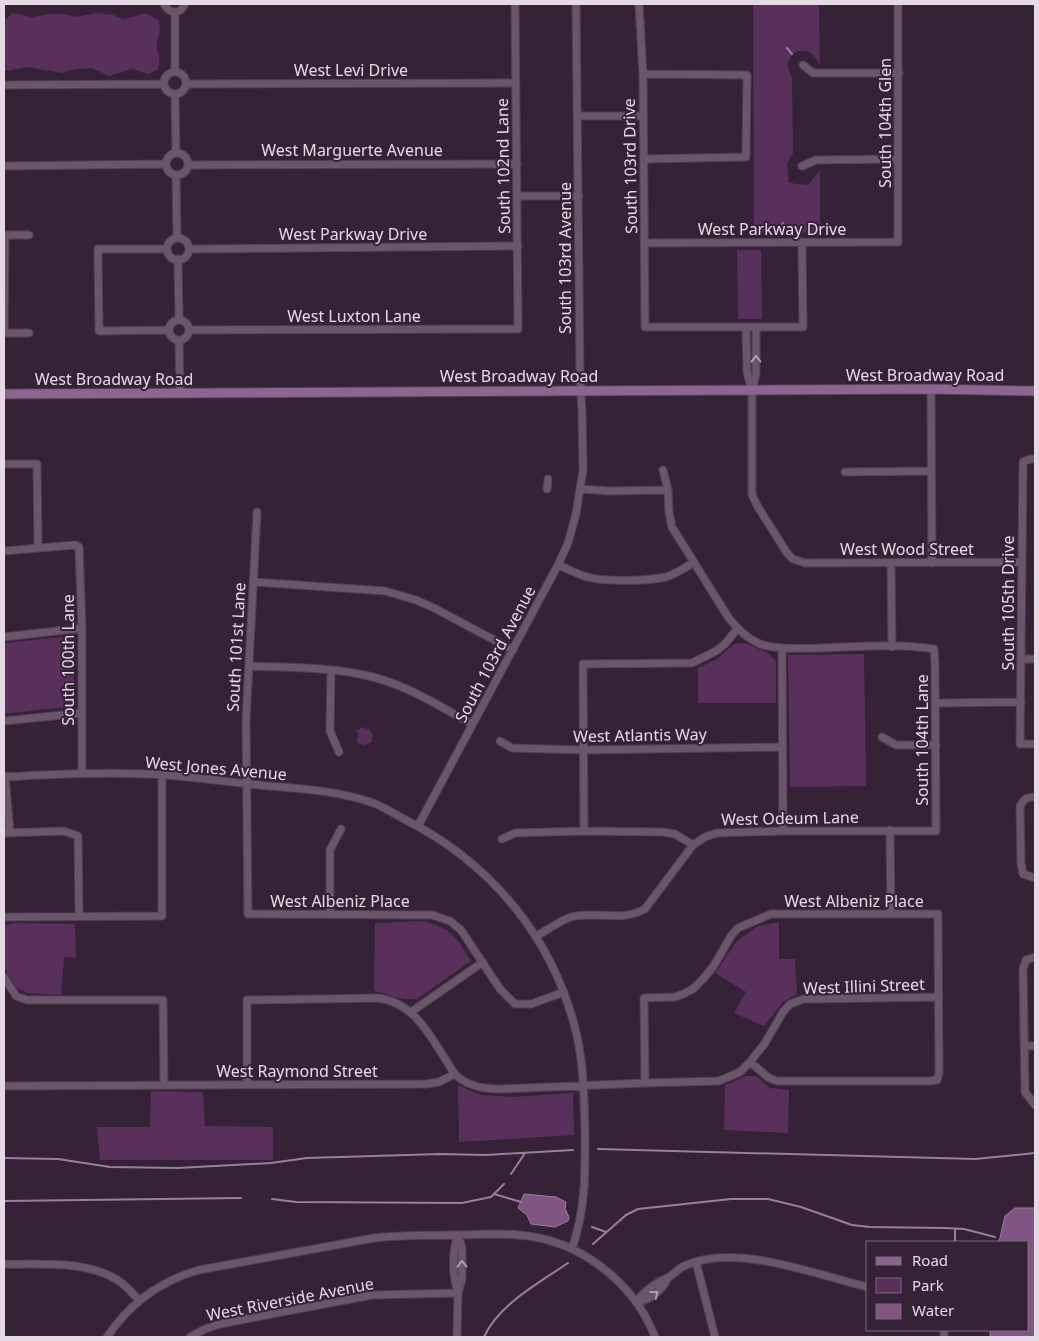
<svg xmlns="http://www.w3.org/2000/svg" width="1039" height="1341" font-family="'Noto Sans',sans-serif">
<rect width="100%" height="100%" fill="#352237"/>
<path fill="#58305b" d="M753,4H819L820,66C815,54 808,48 795,52C786,61 786,67 792,77L793,153L787,163L789,183L808,185L820,170V232L754,233Z
M13,13L32,17L52,14H63L77,17L95,13L113,15L124,19L146,13L159,21C161,30 159,34 157,42C155,54 163,56 157,70L148,74L132,69L109,76L92,68L76,69L62,73L28,67L4,71V21Z
M737,250H761L762,319H738Z
M72,636L75,706L4,714V643Z
M745,643L768,653L776,661V703H698V668L717,659L734,644Z
M864,654L866,786L790,787L788,655Z
M362,727L370,730L373,736L371,742L365,745L358,743L356,739H358V733L355,732Z
M424,921C453,930 455,935 471,961L417,999C402,1001 388,994 374,991L375,923Z
M779,922V959H795L797,994L783,1002L764,1026L734,1013L746,992L715,973L737,941L758,926Z
M14,923L75,924L76,958L64,957L61,995L27,993L16,987L4,967V925Z
M746,1076H756L770,1088L789,1090L788,1133L724,1130L725,1085Z
M458,1085L481,1095L512,1097L573,1093L574,1135L459,1142Z
M151,1091L203,1092L205,1126L273,1127V1160H100L97,1127H150Z"/>
<path fill="#805483" stroke="#9e7ca1" d="M524,1194L556,1197L566,1202L565,1209L569,1217L568,1221L555,1227L531,1224L527,1215L518,1208Z
M1015,1208H1035V1337H990V1330H1028V1242H999L1005,1216Z"/>
<g fill="none" stroke-linecap="round" stroke-linejoin="round">
<path stroke="#9e7ca1" stroke-width="2" d="M787,48L792,54
M777,235L778,231L783,223
M598,1149L975,1159L1035,1153
M4,1158L58,1159L110,1167L178,1168L271,1163L307,1158L440,1154L486,1155L573,1150
M511,1174L525,1153
M494,1194L521,1202
M272,1199L296,1202L462,1203L491,1197L504,1184
M4,1201L241,1198
M592,1227L606,1232
M955,1242V1230
M593,1244L626,1215L638,1209L731,1199H768L801,1207L852,1225L870,1227L945,1228L964,1229L995,1237
M484,1337C499,1304 539,1283 568,1263"/>
<g stroke="#504152" stroke-width="9">
<path id="minor" d="M164,4C169,14 180,15 185,4
M639,4L643,74L645,327H803L802,242
M175,12V72
M803,65L813,73H899
M164 83a11 11 0 1 1 22 0a11 11 0 1 1-22 0Z
M643,74L747,75L746,157L644,159
M187,84L516,83
M4,85L164,84
M175,95L176,153
M578,116H643
M166 164a11 11 0 1 1 22 0a11 11 0 1 1-22 0Z
M188,165L517,164
M4,166L165,164
M802,166L816,160L898,159
M176,176L177,238
M517,196H579
M4,235H29
M167 249a11 11 0 1 1 22 0a11 11 0 1 1-22 0Z
M645,243L898,242V4
M167,249H98L99,331L168,330
M189,249L518,246
M178,259L179,319
M169 330a10 10 0 1 1 20 0a10 10 0 1 1-20 0Z
M746,327L747,373L752,390V495L758,507L787,553L793,559L805,563L1022,562
M189,330L518,329L515,4
M4,333L5,235
M4,333H29
M179,340L180,394
M931,389L932,563
M752,390L756,374V327
M1035,459H1030L1023,462L1020,744H1035
M4,464H37L38,548
M845,472L931,471
M547,489L548,479
M581,489L609,491L668,490
M257,512L246,720L248,914L432,915L450,921L461,930L500,989L515,1004H531L564,992
M4,551L75,545L79,547L82,628V774
M891,563L892,647
M558,565C568,569 577,574 587,577C605,582 648,581 666,577C676,574 685,568 694,562
M254,582L385,591L416,600L434,608L513,650
M4,637L82,628
M782,648L783,831
M1021,659H1035
M249,666C298,668 350,666 397,685C423,695 448,711 472,724
M331,670L330,731L339,752
M936,703L1021,702
M4,721L82,713
M882,737L896,745H936
M500,741L512,748L583,750L783,747
M5,776L10,832
M4,777C54,774 114,771 164,775C195,777 227,782 259,785C298,789 339,790 376,804C385,808 395,814 404,819C492,863 555,940 577,1036C584,1068 584,1100 585,1132C585,1175 586,1207 572,1249
M1035,797C1027,797 1023,799 1020,807L1021,863L1023,874L1035,878
M418,826L558,565L568,543L576,514L583,470L582,412L580,376L576,4
M890,830L891,914
M584,831L583,664L692,663L716,651L725,644L737,629
M4,833L64,831L78,836L79,916
M502,839L515,833L584,831L663,832L675,834L693,845
M330,914V850L341,829
M4,917L162,916V775
M536,936C548,930 559,921 571,917C597,910 619,923 645,909L693,845L705,837L717,833L783,831H936L935,663L934,649C896,643 856,647 818,648C799,648 778,650 760,644C746,638 737,629 728,617L672,527L669,512L668,490L663,470
M1035,957L1026,960L1023,969L1025,1092L1035,1105
M4,977L16,996L27,1000H163L164,1085
M411,1012L483,962
M1024,1046H1035
M645,1083L644,998L675,997L683,994L693,989L703,979L713,967L731,936L738,928L771,914H938L939,1074L937,1080L929,1081H777L769,1078L750,1062
M247,1084V1000L378,998C412,1002 428,1032 444,1057C448,1062 450,1069 455,1074C466,1086 485,1089 501,1089L645,1083L719,1081L740,1072L750,1062L765,1043L783,1012L790,1004L804,999H812L939,997
M4,1086L426,1084L439,1082L455,1074
M458,1235C452,1252 452,1275 458,1292
M696,1262L715,1337
M4,1264C40,1265 83,1260 116,1279C125,1284 132,1293 139,1300
M636,1302C642,1294 650,1287 659,1282C662,1280 666,1279 669,1277C674,1274 679,1268 684,1266C736,1242 816,1275 868,1287
M636,1302C650,1301 662,1290 668,1278
M944,1330V1337
M107,1337C130,1303 160,1281 199,1270L374,1238C400,1235 427,1235 454,1235C480,1235 508,1232 534,1237C587,1246 636,1287 655,1337
M190,1337L205,1329L220,1324L372,1295L458,1293
M457,1337L458,1293L462,1279V1248L458,1235"/>
</g>
<g stroke="#504152" stroke-width="11">
<path id="major" d="M4,394L931,389L1035,391"/>
</g>
<use href="#minor" stroke="#6a556b" stroke-width="7"/>
<use href="#major" stroke="#8e6591" stroke-width="9"/>
</g>
<defs><path id="oneway-chevron" d="M-2-3.5L2.5 0L-2 3.5" fill="none" stroke-width="1.6" stroke-linecap="round" stroke-linejoin="round" transform="scale(1.25)"/></defs>
<g stroke="#ae9eaf">
<use href="#oneway-chevron" transform="translate(756 359) rotate(-91)"/>
<use href="#oneway-chevron" transform="translate(462 1264) rotate(-91)"/>
<use href="#oneway-chevron" transform="translate(655 1294) rotate(-37)"/>
</g>
<g text-anchor="middle" stroke-width="4" stroke-linejoin="round" paint-order="stroke">
<g font-size="16" fill="#e5d9e6" stroke="#352237">
<text x="351" y="76">West Levi Drive</text>
<text transform="translate(885 123) rotate(-90)" y="6">South 104th Glen</text>
<text x="352" y="156">West Marguerte Avenue</text>
<text transform="translate(503 166) rotate(-91)" y="6">South 102nd Lane</text>
<text transform="translate(630 166) rotate(-91)" y="6">South 103rd Drive</text>
<text x="772" y="235">West Parkway Drive</text>
<text x="353" y="240">West Parkway Drive</text>
<text transform="translate(565 258) rotate(-90)" y="6">South 103rd Avenue</text>
<text x="354" y="322">West Luxton Lane</text>
<text x="925" y="381">West Broadway Road</text>
<text x="519" y="382">West Broadway Road</text>
<text x="114" y="385">West Broadway Road</text>
<text x="907" y="555">West Wood Street</text>
<text transform="translate(1008 603) rotate(-90)" y="6">South 105th Drive</text>
<text transform="translate(236 647) rotate(-87)" y="6">South 101st Lane</text>
<text transform="translate(495 654) rotate(-62)" y="6">South 103rd Avenue</text>
<text transform="translate(68 660) rotate(-90)" y="6">South 100th Lane</text>
<text transform="translate(640 735) rotate(-1)" y="6">West Atlantis Way</text>
<text transform="translate(922 740) rotate(-90)" y="6">South 104th Lane</text>
<text transform="translate(216 768) rotate(5)" y="6">West Jones Avenue</text>
<text transform="translate(790 818) rotate(-1)" y="6">West Odeum Lane</text>
<text x="340" y="907">West Albeniz Place</text>
<text x="854" y="907">West Albeniz Place</text>
<text transform="translate(864 986) rotate(-2)" y="6">West Illini Street</text>
<text x="297" y="1077">West Raymond Street</text>
<text transform="translate(290 1299) rotate(-11)" y="6">West Riverside Avenue</text>
</g>
</g>
<rect width="1039" height="1341" fill="none" stroke="#e5d9e6" stroke-width="10"/>
<rect x="866" y="1241" width="162" height="90" fill="#352237" stroke="#7b6b7d"/>
<rect x="876" y="1257" width="25" height="8" fill="#8e6591" stroke="#7b6b7d"/>
<text x="912" y="1266" font-size="15" fill="#e5d9e6">Road</text>
<rect x="876" y="1278" width="25" height="15" fill="#58305b" stroke="#7b6b7d"/>
<text x="912" y="1291" font-size="15" fill="#e5d9e6">Park</text>
<rect x="876" y="1304" width="25" height="15" fill="#805483" stroke="#7b6b7d"/>
<text x="912" y="1316" font-size="15" fill="#e5d9e6">Water</text>
</svg>
